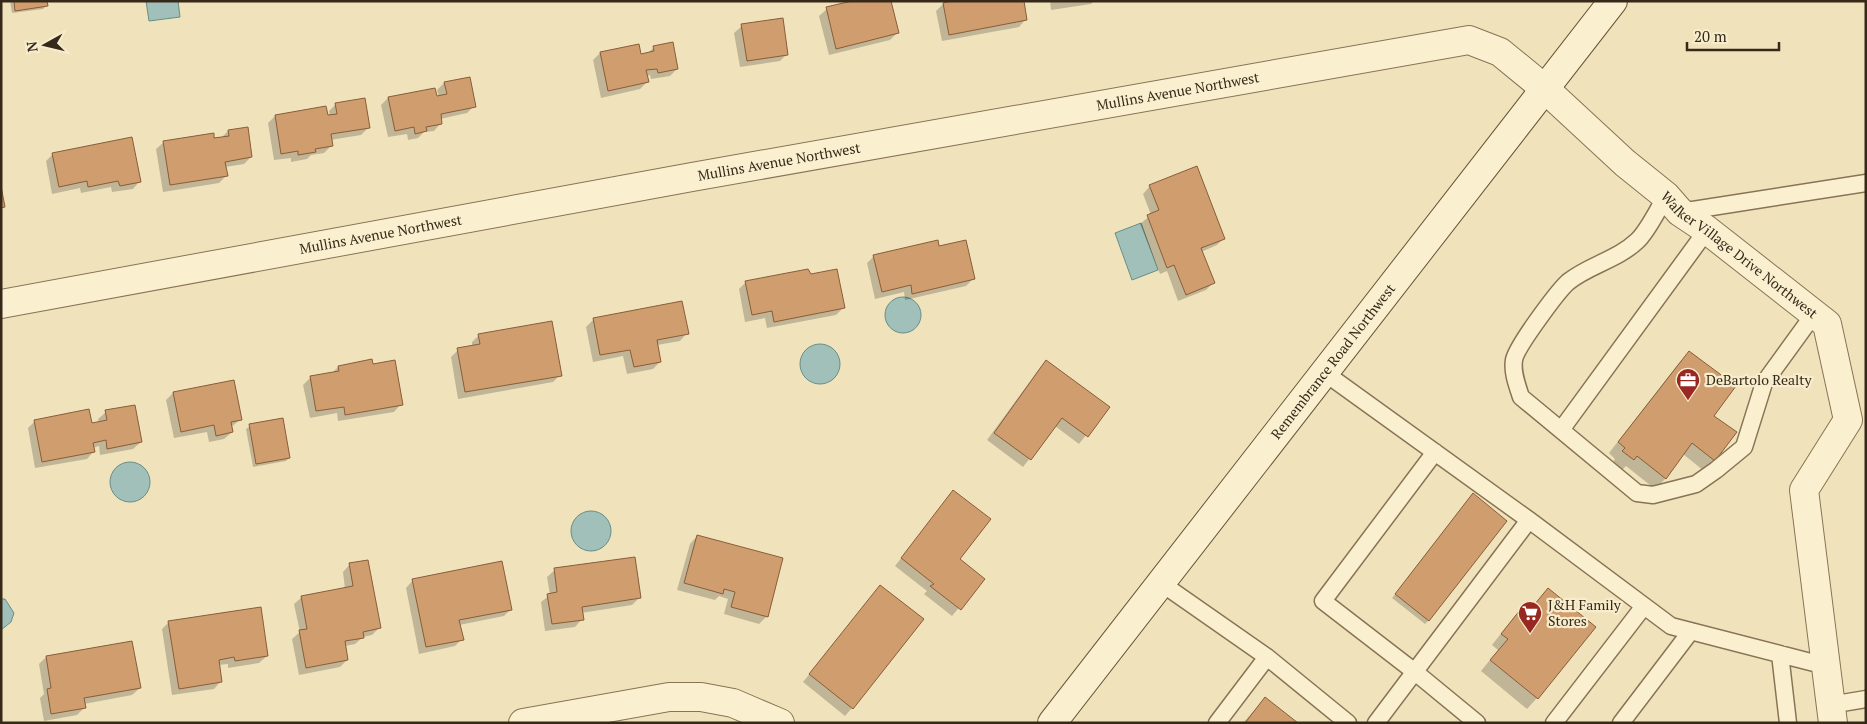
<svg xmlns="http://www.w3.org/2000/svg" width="1867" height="724" font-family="'PT Serif',serif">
<rect width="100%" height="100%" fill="#f0e3bc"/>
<path fill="#a0c0b9" stroke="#678e87" d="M146,1H178L180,17L149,21Z
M1141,223L1158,270L1132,280L1115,233Z
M885 315a18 18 0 1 1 36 0a18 18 0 1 1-36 0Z
M800 364a20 20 0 1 1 40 0a20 20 0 1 1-40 0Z
M110 482a20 20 0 1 1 40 0a20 20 0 1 1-40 0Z
M571 531a20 20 0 1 1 40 0a20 20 0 1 1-40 0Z
M1,599H5L14,613L11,622L1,630Z"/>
<path fill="#0003" d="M10,1H46V6L43,9L12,13Z
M957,1L1026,19L1019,27L942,41L936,11L943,4Z
M1050,1H1094L1091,4L1051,10Z
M827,9L897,33L890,40L829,55L819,16Z
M742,26L787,54L780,61L740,67L734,33Z
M654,47L677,69L670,76L651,79L650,75L646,76L647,82L640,89L601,98L593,60L600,53L647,54Z
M444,83L474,106L467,113L440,119L441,123L434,131L424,132L418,138L408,140L407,134L388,137L381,105L388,98L439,97L437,90Z
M336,104L369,127L361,135L330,140L331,146L324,153L311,155L307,159L291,162V158L274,160L268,123L275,116H330L329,111Z
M228,131L251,157L244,164L225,167L226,176L219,183L163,192L156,149L164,142L221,138Z
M53,154L140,181L133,189L112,192L111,187L81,193L80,188L52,194L46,161Z
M1150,186L1224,238L1217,245L1201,252L1213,283L1206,290L1178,301L1167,271L1160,274L1140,224L1151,215L1143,194Z
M938,248L973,279L966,286L905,300L904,292L875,299L867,263L874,256Z
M746,282L843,308L836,315L767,328L765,318L745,322L739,289Z
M594,319L687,333L680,341L657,345L660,362L653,369L627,374L623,356L593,362L586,327Z
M479,335L560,375L553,382L458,399L451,357L458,350L472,347V342Z
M1689,352L1714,460L1704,471L1683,454L1665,479L1655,489L1626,466L1622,470L1613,462L1615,459L1609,453L1679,363Z
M371,361L372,365L401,404L394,412L338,421L337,413L310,418L303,385L311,377L331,374L338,367Z
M1046,362L1108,407L1079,444L1055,426L1023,467L987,440L1039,369Z
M173,393L241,419L231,427L232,432L224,439L209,442L207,432L174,438L166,400Z
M106,412L141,442L133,449L100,455L99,446L93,448L94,451L87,459L35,468L28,428L35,421L91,425L99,423L98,419Z
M250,426L289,458L286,461L253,467L246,429Z
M953,492L958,559L983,579L952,616L924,594L927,591L895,566Z
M1469,498L1429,620L1425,624L1392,598Z
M697,536L767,616L759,624L724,614L728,599L719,596L715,600L677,590L690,544Z
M350,564L379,628L372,635L363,637L355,644L345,646L347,660L340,667L299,675L292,639L300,632L294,604L302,597L345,589L343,572Z
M555,570L639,598L632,605L581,613L582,619L575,627L545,631L541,602L550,595L547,577Z
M413,580L511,609L504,616L459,625L462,639L455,646L419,654L406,588Z
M880,586L852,708L845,716L803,682Z
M1548,590L1537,698L1527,709L1481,671L1498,650L1492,645L1514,617L1524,607L1529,611Z
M169,622L267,656L259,663L228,668V664L218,665L221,681L214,689L172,695L162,629Z
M46,657L140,688L132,695L84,704V708L77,715L44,721L40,698L44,694L39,664Z
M1265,698L1296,723H1243Z"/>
<path fill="#d09d6f" stroke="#885d39" d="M14,1H47L48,6L15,11Z
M852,1H891L899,33L836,49L826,7Z
M951,1H1024L1027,20L949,35L943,3Z
M783,18L788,55L747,61L741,24Z
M673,42L678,69L658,73L657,69L646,70L649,82L608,91L600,52L639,44L641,54L654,51L653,46Z
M470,77L476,107L441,114L442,124L426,127L427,131L415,134L414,127L395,131L388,97L435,88L437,96L447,94L444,82Z
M365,98L370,128L331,134L333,146L315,149L316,152L298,155V151L281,154L275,115L326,106L328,115L337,114L335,103Z
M248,127L252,157L225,162L228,176L170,185L163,141L214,133V138L229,136L228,130Z
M132,137L141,182L120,186L118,181L88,187L87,181L59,187L52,153Z
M1197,166L1225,239L1201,248L1215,283L1186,295L1174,265L1167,268L1147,215L1159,210L1149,185Z
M1,186L5,207L1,208Z
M938,240L939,246L966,240L975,279L912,294L911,285L882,292L873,255Z
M808,269L811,274L837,269L845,308L774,322L772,311L752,315L745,281Z
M682,301L689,334L657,340L661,362L634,367L630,350L600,355L593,318Z
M552,321L562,376L465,392L457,348L480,344L478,334Z
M1689,351L1736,386L1714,416L1737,432L1715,461L1692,443L1666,479L1637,456L1634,460L1622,451L1625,448L1618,442Z
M372,359L373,364L395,360L403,405L345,415L344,407L316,411L310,376L339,371L338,366Z
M1046,360L1110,407L1088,437L1062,418L1031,460L994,433Z
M234,380L242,420L231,422L233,432L216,436L214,425L181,432L173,392Z
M135,405L142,442L107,449L106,440L93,443L95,452L42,462L34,420L89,409L92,423L107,420L105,410Z
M283,418L290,458L256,464L249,424Z
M953,490L991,519L960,559L985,579L961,610L930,586L934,584L901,558Z
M1473,493L1507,521L1429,621L1395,594Z
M697,535L783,558L768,617L731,607L735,592L724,589L723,594L684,583Z
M635,557L641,598L582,607L584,620L552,624L547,594L557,592L554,568Z
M368,560L381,628L363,632L364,638L345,641L348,660L306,668L299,630L307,629L301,596L353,586L349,563Z
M502,561L512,610L459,620L464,640L426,647L412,579Z
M880,585L924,619L853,709L809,674Z
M1548,588L1596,627L1538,699L1490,660L1508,639L1501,634L1524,605L1530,610Z
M261,607L268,656L235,661L234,657L219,660L222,682L179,689L168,621Z
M132,641L141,688L84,698L86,708L51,714L47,689L51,688L46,656Z
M1265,697L1298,723H1245Z"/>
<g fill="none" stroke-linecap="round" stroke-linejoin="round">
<g stroke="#887355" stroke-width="19">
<path id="lane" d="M1666,196C1658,209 1648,231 1637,241C1617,260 1589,265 1568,282C1558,291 1516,347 1514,360C1512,372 1517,385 1521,397L1637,493L1653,495L1696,484L1716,470L1744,447L1764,383L1814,314
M1680,212L1866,183
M1325,373L1529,520L1671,626L1826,666
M1561,430L1707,230
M1435,452L1323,601L1415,672L1477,723
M1161,583L1267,657L1217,723
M1780,654L1788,723
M1267,657L1348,723
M1830,705L1866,699
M1376,723L1529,520
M1554,723L1644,606
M1621,723L1691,631"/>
</g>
<g stroke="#887355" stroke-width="30">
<g id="street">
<path id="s1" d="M1,304L692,177L1469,40L1500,52L1544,88L1625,163L1666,196L1680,212L1707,230L1827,324L1848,420L1804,490L1833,723"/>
<path d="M523,723L669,697H701L733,703L780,723"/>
</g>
</g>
<g stroke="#695438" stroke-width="30">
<g id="secondary">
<path id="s2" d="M1052,723L1613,1"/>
</g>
</g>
<use href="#lane" stroke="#faf0cf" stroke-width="16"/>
<use href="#street" stroke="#faf0cf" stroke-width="28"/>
<use href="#secondary" stroke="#faf0cf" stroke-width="28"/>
</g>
<defs>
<g id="office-pin" transform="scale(1.25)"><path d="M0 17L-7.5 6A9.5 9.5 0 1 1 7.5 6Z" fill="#9a2822" stroke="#f7edcc"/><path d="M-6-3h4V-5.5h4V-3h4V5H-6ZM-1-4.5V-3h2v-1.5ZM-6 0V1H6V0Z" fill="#fff"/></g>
<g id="supermarket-pin" transform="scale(1.25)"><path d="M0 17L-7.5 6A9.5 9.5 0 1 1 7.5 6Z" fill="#9a2822" stroke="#f7edcc"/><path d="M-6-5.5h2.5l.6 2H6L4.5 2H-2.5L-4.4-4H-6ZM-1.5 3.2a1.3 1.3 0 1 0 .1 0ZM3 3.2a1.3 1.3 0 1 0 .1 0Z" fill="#fff"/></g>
</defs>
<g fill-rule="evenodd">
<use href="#office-pin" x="1688" y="380"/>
<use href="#supermarket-pin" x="1530" y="613"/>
</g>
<g text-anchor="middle" stroke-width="4.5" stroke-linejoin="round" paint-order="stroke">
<g font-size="14" fill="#36291a" stroke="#f7edcc">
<text dy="5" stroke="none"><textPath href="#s1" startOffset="1196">Mullins Avenue Northwest</textPath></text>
<text dy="5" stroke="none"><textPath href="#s1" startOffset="791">Mullins Avenue Northwest</textPath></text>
<text dy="5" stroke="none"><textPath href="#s1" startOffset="386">Mullins Avenue Northwest</textPath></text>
<text dy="5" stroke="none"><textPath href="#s1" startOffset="1839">Walker Village Drive Northwest</textPath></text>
<text dy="5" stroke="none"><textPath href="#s2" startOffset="458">Remembrance Road Northwest</textPath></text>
</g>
<g font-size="14" fill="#36291a" stroke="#f7edcc" text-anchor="start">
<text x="1706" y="385">DeBartolo Realty</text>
<text x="1548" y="610">J&amp;H Family<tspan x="1548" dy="16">Stores</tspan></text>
</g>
</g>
<rect width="1867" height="724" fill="none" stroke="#36291a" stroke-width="5"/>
<g transform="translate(45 45) rotate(262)" stroke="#f7edcc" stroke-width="4" paint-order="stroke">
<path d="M0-4L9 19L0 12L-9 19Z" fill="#36291a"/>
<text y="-8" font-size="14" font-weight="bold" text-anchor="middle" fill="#36291a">N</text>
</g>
<path d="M1687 42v8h92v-8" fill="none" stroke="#36291a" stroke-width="2.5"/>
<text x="1694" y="42" font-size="15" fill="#36291a" stroke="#f7edcc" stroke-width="4" paint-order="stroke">20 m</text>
</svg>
